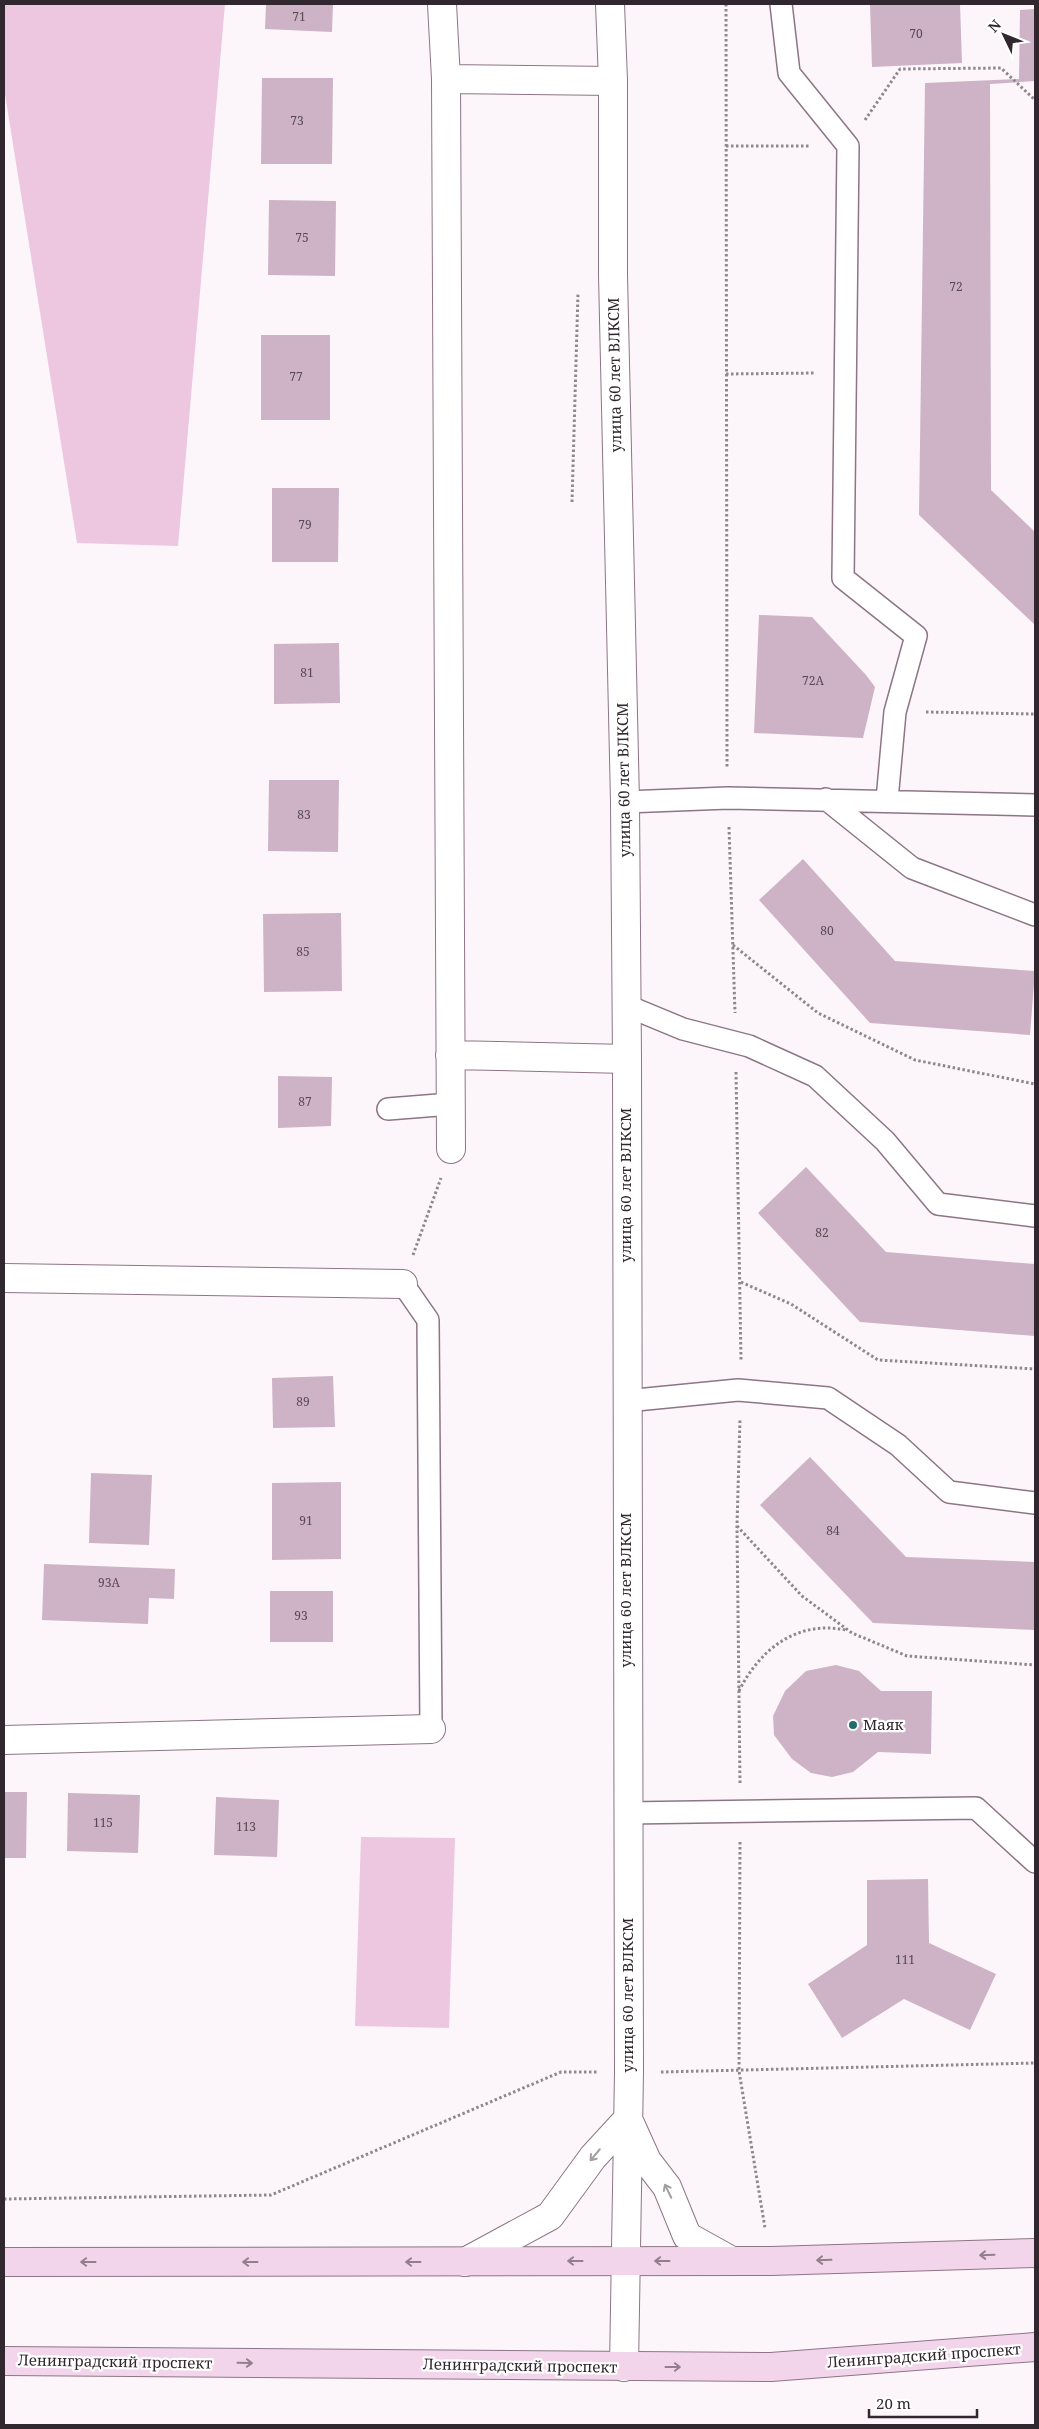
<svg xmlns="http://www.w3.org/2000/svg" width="1039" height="2429" font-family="'Noto Serif',serif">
<rect width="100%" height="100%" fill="#fcf6fa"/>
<path fill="#edc6e0" d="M4,4H225L178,546L77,543L4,88Z
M361,1837L455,1838L449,2028L355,2026Z"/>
<path fill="#cdb3c5" d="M266,4H333L332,32L265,29Z
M870,4H960L962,63L872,67Z
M1035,9V81L990,84L991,490L1035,532V625L919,515L925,83L1019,79L1020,10Z
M262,78H333L332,164H261Z
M269,200L336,201L335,276L268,275Z
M261,335H330V420H261Z
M272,488H339L338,562H272Z
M759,615L812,617L866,675L875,687L863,738L754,733Z
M339,643L340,703L274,704V644Z
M269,780H339L338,852L268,851Z
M803,859L895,961L1035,971L1030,1035L870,1023L759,900Z
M341,913L342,991L264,992L263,914Z
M278,1076L332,1077L331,1126L278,1128Z
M806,1167L886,1252L1035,1264V1336L860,1322L758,1213Z
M333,1376L335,1427L273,1428L272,1378Z
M810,1457L906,1557L1035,1562V1630L873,1623L760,1505Z
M91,1473L152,1475L149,1545L89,1543Z
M341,1482V1559L272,1560V1483Z
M44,1564L175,1569L174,1599L149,1598L148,1624L42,1620Z
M270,1591H333V1642H270Z
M836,1665L859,1671L881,1691H932L931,1754L878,1752L853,1772L832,1777L811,1773L792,1759L774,1735L773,1716L785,1691L806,1671Z
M4,1792H27L26,1858H4Z
M68,1793L140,1795L138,1853L67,1851Z
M216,1797L279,1800L277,1857L214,1855Z
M928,1879L929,1943L996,1974L970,2030L904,1999L842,2038L808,1984L867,1945V1880Z"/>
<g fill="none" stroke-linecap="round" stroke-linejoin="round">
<g stroke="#8d7585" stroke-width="24">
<path id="service" d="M781,4L789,73L848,146L843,578L916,636L895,712L887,800
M826,799L912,868L1035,915
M625,802L728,798L1035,805
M625,1005L683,1029L749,1046L815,1076L885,1141L938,1204L1035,1216
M388,1109L451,1104
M403,1284L428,1320L431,1729
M626,1401L738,1390L828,1398L898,1445L949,1492L1035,1503
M627,1813L976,1808L1035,1862"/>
</g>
<g stroke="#8d7585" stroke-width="30">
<path id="minor" d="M442,4L446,79L451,1149
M446,79L613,81
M450,1055L627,1059
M4,1278L403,1284
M4,1740L431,1729"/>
</g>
<g stroke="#8d7585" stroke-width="30">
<path id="tertiary" d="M610,4L613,81V275L625,802L627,1059L629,2072L624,2367
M465,2262L550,2216L593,2157L628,2119L647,2161L667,2187L687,2236L732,2261"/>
</g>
<g stroke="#8d7585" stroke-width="30">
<path id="secondary" d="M4,2262L771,2261L1035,2253
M4,2361L771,2367L1035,2347"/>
</g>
<path stroke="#90878d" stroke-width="3" stroke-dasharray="2.5 2.5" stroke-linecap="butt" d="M726,4L727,768
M865,120L900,69L1001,68L1035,100
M726,146H810
M726,374L816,373
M572,502L578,293
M926,712L1035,714
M729,827L735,1013
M733,945L818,1013L915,1060L1035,1084
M736,1072L741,1360
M413,1255L441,1178
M741,1282L791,1304L878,1360L1035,1369
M737,1526L802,1596L852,1633L907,1656L1035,1665
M739,1691C760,1649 797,1620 846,1630
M740,1783L737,1526L740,1419
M740,1842L739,2071L765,2228
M661,2072L1035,2063
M4,2199L271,2195L561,2072H597"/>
<use href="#service" stroke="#fff" stroke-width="21"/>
<use href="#minor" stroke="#fff" stroke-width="28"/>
<use href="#tertiary" stroke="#fff" stroke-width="28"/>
<use href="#secondary" stroke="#f3d5eb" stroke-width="28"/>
</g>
<defs><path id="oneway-shaft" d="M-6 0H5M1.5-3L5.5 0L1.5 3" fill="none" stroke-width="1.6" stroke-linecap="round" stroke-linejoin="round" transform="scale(1.25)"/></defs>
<g stroke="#a29ea1">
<use href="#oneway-shaft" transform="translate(595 2155) rotate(130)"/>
<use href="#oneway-shaft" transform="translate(668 2191) rotate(-116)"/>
</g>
<g stroke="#927e8c">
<use href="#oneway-shaft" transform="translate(987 2255) rotate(178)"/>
<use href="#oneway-shaft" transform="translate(824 2260) rotate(178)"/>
<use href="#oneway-shaft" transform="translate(575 2261) rotate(180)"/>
<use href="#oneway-shaft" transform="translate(662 2261) rotate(-180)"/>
<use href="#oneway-shaft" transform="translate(88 2262) rotate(180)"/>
<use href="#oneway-shaft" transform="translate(250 2262) rotate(180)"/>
<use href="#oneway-shaft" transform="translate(413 2262) rotate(180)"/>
<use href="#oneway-shaft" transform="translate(245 2363) rotate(1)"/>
<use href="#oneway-shaft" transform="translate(673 2367)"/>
</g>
<circle fill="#206c6b" stroke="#fff" stroke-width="2" cx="853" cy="1725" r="5"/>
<g text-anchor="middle" stroke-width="4.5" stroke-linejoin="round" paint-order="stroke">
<g font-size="12" fill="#584a54">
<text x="299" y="21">71</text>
<text x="916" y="38">70</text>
<text x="297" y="125">73</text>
<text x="302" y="242">75</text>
<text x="956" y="291">72</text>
<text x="296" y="381">77</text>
<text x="305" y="529">79</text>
<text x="307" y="677">81</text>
<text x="813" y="685">72А</text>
<text x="304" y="819">83</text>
<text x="827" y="935">80</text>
<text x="303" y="956">85</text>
<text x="305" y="1106">87</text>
<text x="822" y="1237">82</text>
<text x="303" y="1406">89</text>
<text x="306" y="1525">91</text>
<text x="833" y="1535">84</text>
<text x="109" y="1587">93А</text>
<text x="301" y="1620">93</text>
<text x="103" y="1827">115</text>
<text x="246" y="1831">113</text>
<text x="905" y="1964">111</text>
</g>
<g font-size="15" fill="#31272e" stroke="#fff">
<text transform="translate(615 375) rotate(-91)" y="5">улица 60 лет ВЛКСМ</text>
<text transform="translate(624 780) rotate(-91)" y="5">улица 60 лет ВЛКСМ</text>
<text transform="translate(626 1185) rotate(-90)" y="5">улица 60 лет ВЛКСМ</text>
<text transform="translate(626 1590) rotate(-90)" y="5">улица 60 лет ВЛКСМ</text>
<text transform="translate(628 1995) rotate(-90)" y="5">улица 60 лет ВЛКСМ</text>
<text transform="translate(924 2356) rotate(-4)" y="5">Ленинградский проспект</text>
<text transform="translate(115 2362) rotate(1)" y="5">Ленинградский проспект</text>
<text transform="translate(520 2366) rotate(1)" y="5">Ленинградский проспект</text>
</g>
<g font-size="15" fill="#31272e" stroke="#fff" text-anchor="start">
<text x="863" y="1730">Маяк</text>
</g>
</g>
<rect width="1039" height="2429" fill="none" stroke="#31272e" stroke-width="10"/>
<g transform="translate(1004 35) rotate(313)" stroke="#ffffff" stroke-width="4" paint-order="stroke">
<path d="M0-4L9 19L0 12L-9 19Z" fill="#31272e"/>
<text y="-8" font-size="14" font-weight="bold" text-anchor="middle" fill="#31272e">N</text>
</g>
<path d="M869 2409v8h108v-8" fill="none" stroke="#31272e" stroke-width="2.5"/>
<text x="876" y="2409" font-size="15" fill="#31272e" stroke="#ffffff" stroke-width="4" paint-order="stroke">20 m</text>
</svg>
